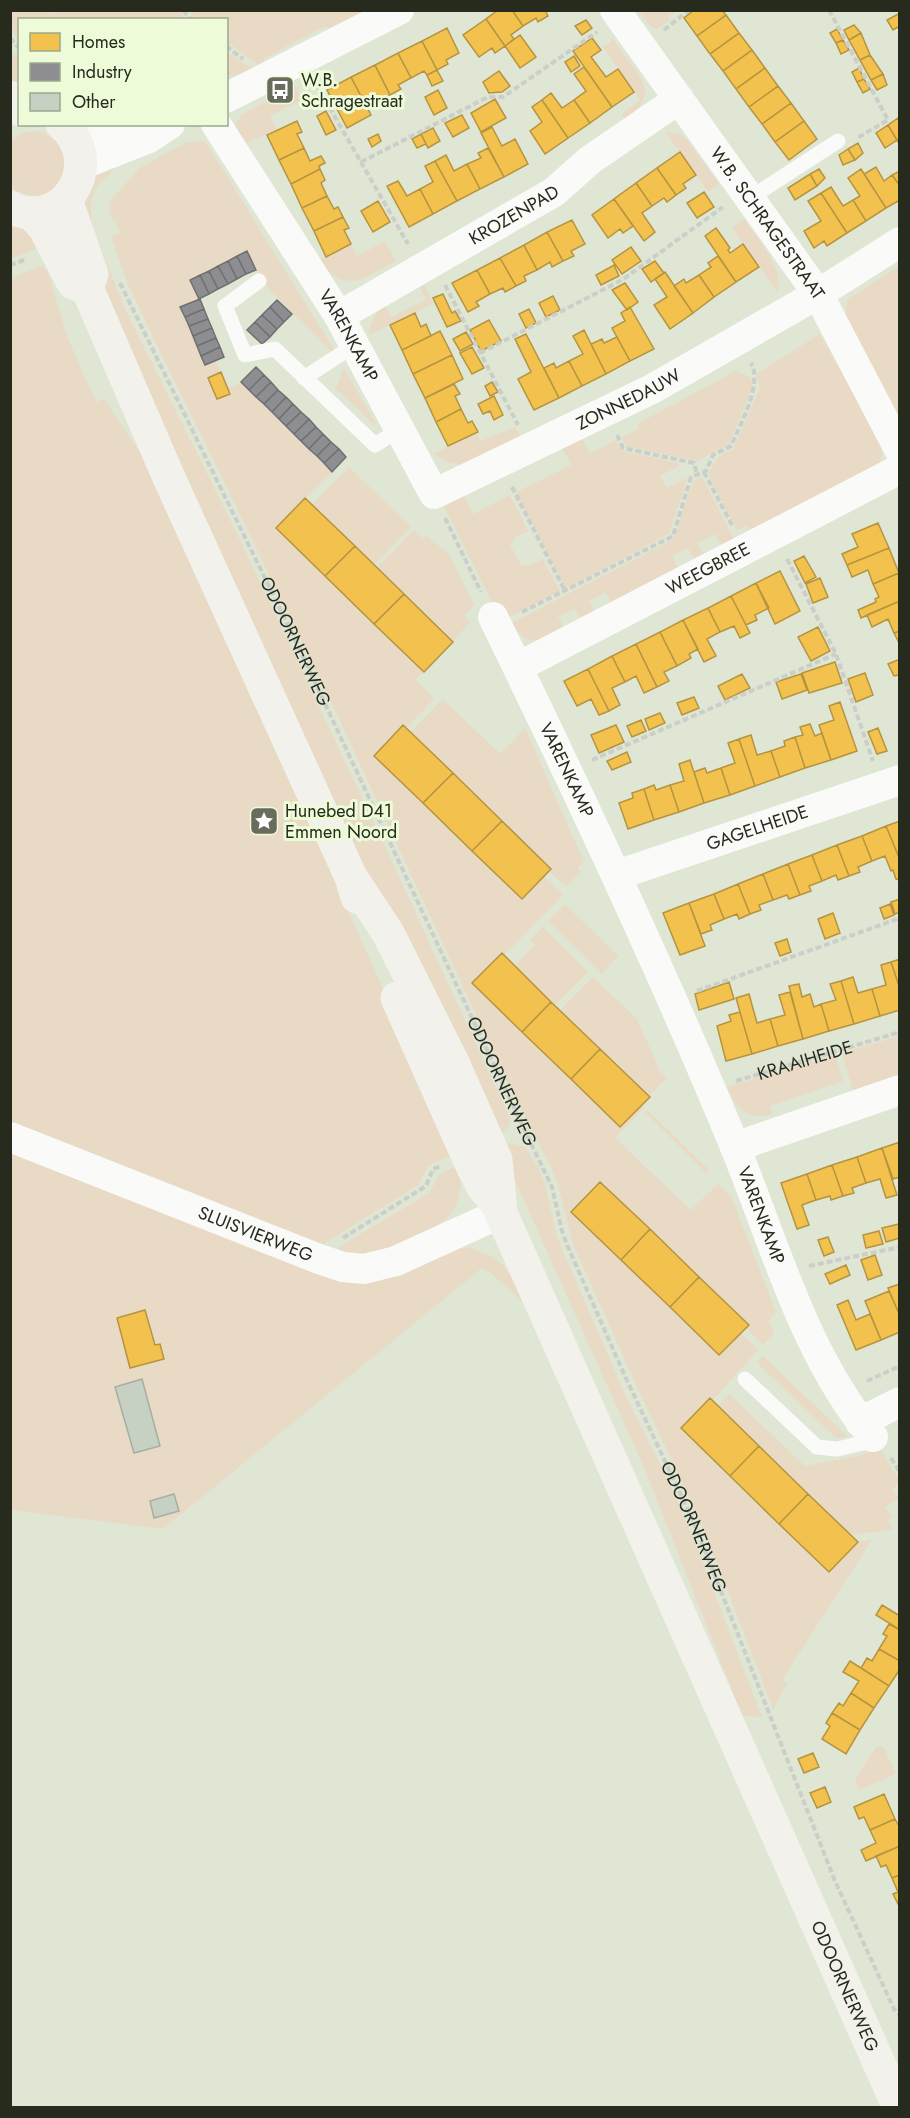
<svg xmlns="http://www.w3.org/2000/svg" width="910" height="2118" font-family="Jost,sans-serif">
<rect width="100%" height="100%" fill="#dfe6d3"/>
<path fill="#e8dac5" d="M52,11H180L185,19L20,20L19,41L11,28V11H48L50,13Z
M189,11H371L336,30L325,26L265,58L262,68L227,42L226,20L195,19Z
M639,11H676L668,16L670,20L657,29L651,27Z
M614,39C628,69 668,87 626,120L622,114L640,100L603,47Z
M10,50L19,59V93L11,84Z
M226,52L253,69L246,74L227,76Z
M295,85L303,99L270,116L277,130L246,143L235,126L241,115L286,91Z
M38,131C92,149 56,220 11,187L10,141C19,133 27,132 38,131Z
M665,131L684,136L719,184L708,192Z
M205,141L335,351L332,352L270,291L246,251L190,280L200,299L181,307L205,365L216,360L221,373L209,378L218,399L230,394L228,388L242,383L332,472L276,528L424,672L415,679L434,699L406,728L403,726L374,756L521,899L544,876L563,895L504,955L473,984L620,1127L642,1105L644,1108L615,1138L691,1210L718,1184L731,1196L776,1312L769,1321L774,1333L763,1345L746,1327L748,1325L601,1182L571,1212L719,1355L741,1333L758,1350L712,1401L710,1399L681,1428L828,1572L858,1542L872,1540L782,1680L787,1684L773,1709L713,1553L684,1486L638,1389L573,1244L558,1184L549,1163L507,1082L334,708L128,285L111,236L120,233L116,222L112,219L109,208L111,200L141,167L187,142Z
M114,166C112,175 103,178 98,185C88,198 92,211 91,225L82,219L87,187L99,170Z
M10,219L17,221L43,246L11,259Z
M744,219C757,239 785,268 777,292L732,228Z
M98,241L126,311L240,540L370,814L510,1118C511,1129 503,1132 495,1136L318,774L178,460L98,270L96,242Z
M385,241L396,261C365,278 344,296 319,260L351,244L357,256Z
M43,266L49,276L68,339L96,402L104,399L146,462L457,1153L428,1166L418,1185L317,1248L11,1126L10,278Z
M899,266V420L845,317L848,299Z
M421,278L433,304L369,335C370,323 375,313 385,305L391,317L426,300L417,281Z
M820,334L877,435C884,451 885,455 875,470L753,535L747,525L737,530L708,474L718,457L734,448L760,387L756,374Z
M343,370H345L375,422L376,426L336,389Z
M733,370L750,377L753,386L729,444L697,461L626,446L622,437L639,429L637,424L732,373Z
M515,427L521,437L462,465L446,462L433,454L476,433L481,441Z
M582,438L590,454L616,440L622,451L678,463L679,466L660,476L667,488L686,478L687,480L669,534L566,588L516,492L571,465L562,447Z
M349,467L411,527L374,565L312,505Z
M702,477L737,544L724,551L715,534L698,543L706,559L697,564L688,548L672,556L680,572L614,607L605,592L589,601L597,617L583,623L575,609L558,616L566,632C544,638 525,650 512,623L674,539L693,481Z
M510,495L528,531L516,537L510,545L521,565H531L543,559L560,591L507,618L496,611L444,506L464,496L473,514Z
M414,530L423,539L427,536L448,553L474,605L464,616L470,622L453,642L377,567Z
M443,699L500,754L525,728L584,862L577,868L581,872L566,887L549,871L551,869L411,732Z
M565,904L618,956L602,974L548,921Z
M543,927L588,972L555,1005L515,966L535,945L530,940Z
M593,977L637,1019L660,1071L667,1078L649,1096L560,1010Z
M899,1036V1078L854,1094L842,1053Z
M835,1055L843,1081L770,1106L772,1115C745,1119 738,1109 727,1087Z
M647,1110L709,1170L706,1173L645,1112Z
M509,1143L525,1147L539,1169L545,1184L557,1237L568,1263L628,1401L668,1480L696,1545L762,1717L742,1716L647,1474L500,1147Z
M10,1148L298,1263L447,1248H472L493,1257L502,1264L514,1280L524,1303L491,1273L482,1268L163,1529L11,1510Z
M460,1164C466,1211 446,1223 408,1241C399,1245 388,1252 378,1255C367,1258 349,1253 337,1252L339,1247L347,1242L429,1193L439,1175Z
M763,1356L848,1437L836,1438L757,1363Z
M729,1394L805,1466L862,1455L878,1446L899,1479L893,1491L899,1498L885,1507L892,1517L888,1521L893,1529L851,1535L718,1406Z
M881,1746L884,1748L896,1774L859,1790L855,1780L876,1747Z"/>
<path fill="#f2c14e" stroke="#b5943f" stroke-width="1.5" d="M498,10H512L523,26L511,35L514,39L505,46L486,19Z
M512,10H545L548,16L538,22L536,18L523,26Z
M694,10H722L726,15L697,36L684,18Z
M900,13V26L893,30L887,20Z
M726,15L739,33L710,54L697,36Z
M486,19L505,46L495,53L492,48L479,57L463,35Z
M586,20L592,28L582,35L575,26Z
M854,25L861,33L849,40L844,30Z
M447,28L459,53L446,60L448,64L437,70L422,41Z
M837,29L843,40L836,43L830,33Z
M739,33L752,50L723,71L710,54Z
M861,33L870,55L860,60L849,40Z
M520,35L536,57L520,68L505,46Z
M592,38L601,50L591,57L606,77L618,69L634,92L612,107L573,51Z
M843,40L849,50L841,54L836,43Z
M422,41L437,70L427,75L424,71L411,78L398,53Z
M752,50L765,68L736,89L723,71Z
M398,53L411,78L398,85L401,89L390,95L375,65Z
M870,55L883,74L871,80L860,60Z
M574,56L580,66L571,72L565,62Z
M375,65L390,95L379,100L377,95L364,102L351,77Z
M584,67L612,107L590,123L574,100L586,91L574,74Z
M765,68L778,86L749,107L736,89Z
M859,68L864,79L857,82L852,72Z
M437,70L443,81L432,86L427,75Z
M499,71L510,86L502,92L489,93L483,82Z
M883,74L887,85L877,90L871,80Z
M351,77L371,115L347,128L327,90Z
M864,79L870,89L863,93L857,82Z
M778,86L791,103L762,124L749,107Z
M438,90L447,108L434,115L425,97Z
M551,93L562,108L574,100L590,123L568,138L542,100Z
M495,99L506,118L481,132L471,113Z
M542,100L568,138L545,154L530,131L542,122L532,107Z
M791,103L804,121L775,142L762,124Z
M326,111L336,130L326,135L317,116Z
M462,115L469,128L453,137L445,123Z
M898,118L900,121V145L888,125Z
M297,121L302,132L297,134L304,148L279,160L267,135Z
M804,121L817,139L789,160L775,142Z
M888,125L897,140L885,148L876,133Z
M492,127L502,146L515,139L528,164L504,177L481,133Z
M433,128L440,141L428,148L421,134Z
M378,134L381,141L372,147L368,139Z
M421,134L426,144L417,148L412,139Z
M858,143L863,153L855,160L848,149Z
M304,148L310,161L321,156L325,163L319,166L320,169L291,184L279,160Z
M488,148L504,177L480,189L467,164L481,158L478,153Z
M848,149L855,160L843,165L839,155Z
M680,152L696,175L683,184L686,188L676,195L657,168Z
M446,155L454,171L467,164L480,189L457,201L435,161Z
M435,161L457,201L433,214L420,189L433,182L425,166Z
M876,167L884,181L892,175L900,186V200L886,208L864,174Z
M657,168L676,195L667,202L664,198L652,206L636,183Z
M320,169L325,180L321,183L327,196L302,208L291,184Z
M819,169L825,178L817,186L810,174Z
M861,169L886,208L866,221L853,200L860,196L848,178Z
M900,171V186L892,175Z
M810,174L817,186L795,200L788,188Z
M398,181L407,196L420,189L433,214L409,227L387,186Z
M636,183L652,206L642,213L655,232L644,241L614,199Z
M831,187L843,206L853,200L866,221L847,233L821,193Z
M704,192L714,207L697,218L687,203Z
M821,193L847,233L827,246L824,241L814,248L804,231L821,221L808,201Z
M327,196L334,209L338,207L343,217L314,231L302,208Z
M614,199L633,226L623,233L620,229L608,238L592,215Z
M378,201L390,222L373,232L361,211Z
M343,217L349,228L344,230L351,244L326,257L314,231Z
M572,220L585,244L571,251L574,256L563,261L547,232Z
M716,228L730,248L728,250L730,253L743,244L759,267L736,282L705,236Z
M547,232L563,261L552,267L550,262L537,270L524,245Z
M524,245L537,270L524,276L526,281L516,286L500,258Z
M631,247L641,261L622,274L612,260Z
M718,256L736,282L714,297L699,275L711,267L708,263Z
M500,258L516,286L505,292L503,288L490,294L477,270Z
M655,261L664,273L651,282L642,269Z
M614,265L619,276L601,285L596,275Z
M477,270L490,294L476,302L479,306L468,312L452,283Z
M665,272L693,313L670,329L654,305L667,297L655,279Z
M699,275L714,297L693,313L674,286L684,279L686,283Z
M625,283L638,302L627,310L612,290Z
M443,294L452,313L455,311L461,321L447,327L433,298Z
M553,296L560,310L546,317L539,303Z
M630,307L654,349L630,361L612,328L625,321L621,313Z
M529,309L536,323L526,328L519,314Z
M415,313L421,327L426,324L431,336L402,350L390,325Z
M489,320L501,341L481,351L470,330Z
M584,330L606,374L582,386L569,361L583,354L573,336Z
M440,331L452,355L413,374L402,350Z
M466,332L473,344L460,351L453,339Z
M526,334L559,398L534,410L518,379L531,372L515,339Z
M617,337L630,361L606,374L591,344L602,339L604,343Z
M472,347L484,368L472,374L460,353Z
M452,355L463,379L425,398L413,374Z
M569,361L582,386L559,398L544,368L554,363L556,368Z
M221,372L230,394L217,399L208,378Z
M492,382L498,392L490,396L485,386Z
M454,384L460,394L455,396L461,409L436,422L425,398Z
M494,396L503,415L494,420L490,411L483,414L478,404Z
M461,409L468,423L472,421L478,432L448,446L436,422Z
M305,498L355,546L325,576L276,528Z
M878,523L889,548L847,565L842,554L858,547L852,534Z
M355,546L404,594L374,624L325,576Z
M889,548L899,573L873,584L868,570L852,577L847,565Z
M804,556L816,577L805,583L794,561Z
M780,571L800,611L775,624L756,583Z
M899,573L900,601L861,618L858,610L876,602L875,599L879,597L873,584Z
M820,578L828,597L813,603L806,584Z
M756,583L769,608L755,615L757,620L746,625L731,596Z
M404,594L453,642L424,672L374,624Z
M731,596L750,633L740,638L734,626L720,632L708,608Z
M900,601V631L894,633L888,619L872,627L867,615Z
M708,608L720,632L707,639L716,656L704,662L683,620Z
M683,620L698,649L689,654L691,658L677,666L660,632Z
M818,627L830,651L811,661L798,637Z
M900,631V645L894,633Z
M660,632L677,666L664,672L669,681L657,687L636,644Z
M636,644L657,687L644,693L636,676L625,682L612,656Z
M612,656L625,682L612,688L620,705L609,711L588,669Z
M900,659V679L898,675L894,676L888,664Z
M835,662L842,683L809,693L802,673Z
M588,669L609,711L599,715L591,699L577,706L564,681Z
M865,673L873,695L856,702L848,679Z
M742,674L750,688L725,700L718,686Z
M801,674L807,690L782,699L776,682Z
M694,697L699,708L682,715L677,703Z
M840,702L857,751L831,760L819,725L834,720L829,706Z
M660,713L665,723L649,730L645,719Z
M641,720L646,731L632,737L627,726Z
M810,724L815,736L822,733L831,760L805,768L795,737L803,735L800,727Z
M403,725L453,773L423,803L374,756Z
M616,725L624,742L599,753L591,735Z
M878,728L887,751L877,754L868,732Z
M751,735L757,755L771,751L780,777L755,786L739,739Z
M795,737L805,768L780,777L771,751L785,746L784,741Z
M739,739L755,786L730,795L721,768L735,763L728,743Z
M627,752L631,762L612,770L607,761Z
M690,760L704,803L679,812L670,785L684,781L679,764Z
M705,768L707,773L721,768L730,795L704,803L694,772Z
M453,773L502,821L472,851L423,803Z
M654,785L656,790L670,785L679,812L654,820L644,789Z
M644,789L654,820L628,829L619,803L633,798L632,793Z
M502,821L551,869L522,899L472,851Z
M900,821V860L886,826Z
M886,826L900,860V880L896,879L893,870L891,871L885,856L872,861L862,836Z
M862,836L872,861L858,867L860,872L849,876L837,845Z
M837,845L849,876L838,880L836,875L822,881L812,855Z
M812,855L822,881L809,886L811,891L800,895L788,864Z
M788,864L800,895L789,899L787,895L773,900L763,874Z
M763,874L773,900L759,905L761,910L750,914L738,884Z
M738,884L750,914L739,919L737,914L724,919L714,894Z
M714,894L724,919L710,925L712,930L701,934L689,903Z
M900,899V912L895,914L891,902Z
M689,903L705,946L680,955L663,913Z
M890,904L894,915L884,919L880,908Z
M833,913L840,933L825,939L818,919Z
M787,939L791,952L780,956L775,943Z
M502,953L551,1002L522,1032L472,983Z
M900,959V989L891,962Z
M891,962L900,989V1010L880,1016L872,989L886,985L881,965Z
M853,977L858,993L872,989L880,1016L854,1024L841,981Z
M841,981L854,1024L829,1031L821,1004L836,1000L830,984Z
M729,982L734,999L699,1010L695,994Z
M799,984L802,997L810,994L814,1007L821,1004L829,1031L803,1039L789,986Z
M790,992L803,1039L778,1046L770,1019L785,1015L779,995Z
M749,994L757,1023L770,1019L778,1046L752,1054L736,998Z
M551,1002L600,1049L571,1079L522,1032Z
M740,1012L752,1054L726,1061L717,1026L731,1021L729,1015Z
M600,1049L650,1097L620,1127L571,1079Z
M900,1142V1177L893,1179L882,1148Z
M882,1148L897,1195L886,1198L880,1179L866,1183L857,1157Z
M857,1157L866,1183L852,1188L854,1193L843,1196L832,1165Z
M832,1165L843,1196L831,1200L830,1196L816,1200L807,1174Z
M807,1174L816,1200L802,1205L809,1225L797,1229L781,1183Z
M600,1182L650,1229L621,1260L571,1212Z
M899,1224L900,1238L886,1242L882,1228Z
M650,1229L699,1277L670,1307L621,1260Z
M879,1231L883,1244L866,1248L863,1235Z
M828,1237L834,1252L824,1256L818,1240Z
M875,1255L882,1275L868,1280L861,1260Z
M846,1265L850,1275L830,1284L825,1274Z
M699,1277L749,1325L719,1355L670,1307Z
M899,1284L900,1285V1316L888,1288Z
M889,1291L900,1316V1332L881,1340L865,1301Z
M848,1300L856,1320L870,1314L881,1340L856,1350L837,1305Z
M145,1310L155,1345L160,1344L164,1359L130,1368L117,1318Z
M710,1398L759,1446L730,1476L681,1428Z
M759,1446L808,1494L779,1524L730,1476Z
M808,1494L858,1542L829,1572L779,1524Z
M882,1605L900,1616V1630L876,1615Z
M889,1624L900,1630V1661L879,1649L887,1636L883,1634Z
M879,1649L900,1661V1669L889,1686L861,1668L867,1658L872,1661Z
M850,1661L889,1686L874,1708L851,1693L859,1681L843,1672Z
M851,1693L874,1708L860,1730L832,1713L839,1703L843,1706Z
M832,1713L860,1730L846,1754L822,1739L830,1726L826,1723Z
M813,1753L819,1767L804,1773L798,1759Z
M825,1787L831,1802L817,1808L810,1793Z
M884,1794L895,1819L870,1830L864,1817L859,1819L854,1807Z
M895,1819L900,1828V1846L866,1861L861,1850L876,1843L870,1830Z
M900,1846V1875L892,1878L886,1865L881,1867L876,1856Z
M900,1875V1904H898L893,1894L898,1892L892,1878Z"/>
<path fill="#8d8d92" stroke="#6e706f" stroke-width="1.5" d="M247,251L256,270L246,274L237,256Z
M237,256L246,274L237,279L228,261Z
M228,261L237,279L228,284L218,266Z
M218,266L228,284L218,289L209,271Z
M209,271L218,289L209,294L200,275Z
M200,275L209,294L199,299L190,280Z
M200,299L204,309L185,317L180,307Z
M277,300L292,314L284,322L270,307Z
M270,307L284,322L277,329L262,315Z
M204,309L208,319L189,326L185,317Z
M262,315L277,329L270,337L255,322Z
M208,319L212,328L193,336L189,326Z
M255,322L270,337L262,344L247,330Z
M212,328L216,338L197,346L193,336Z
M216,338L220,347L201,356L197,346Z
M220,347L224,357L205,365L201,356Z
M256,367L264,375L249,390L241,382Z
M264,375L271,382L256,397L249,390Z
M271,382L278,390L264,404L256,397Z
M278,390L286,397L272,412L264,404Z
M286,397L293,404L279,419L272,412Z
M293,404L301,412L286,426L279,419Z
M301,412L309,419L294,434L286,426Z
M309,419L316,427L301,441L294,434Z
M316,427L323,434L309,449L301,441Z
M323,434L331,442L317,456L309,449Z
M331,442L339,449L324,463L317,456Z
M339,449L346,457L332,472L324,463Z"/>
<path fill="#c6d0c3" stroke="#a6afa3" stroke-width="1.5" d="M142,1379L160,1446L134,1453L115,1387Z
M174,1494L179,1511L154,1518L150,1501Z"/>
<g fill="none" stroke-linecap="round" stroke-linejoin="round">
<g stroke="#cccec9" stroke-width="4" stroke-dasharray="6 3" stroke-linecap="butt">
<path d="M183,10L191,20"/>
<path d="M829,10L888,120L857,138"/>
<path d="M664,30L689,10"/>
<path d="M10,38L20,49"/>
<path d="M226,46L243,59"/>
<path d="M316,84L408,244"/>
<path d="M361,162L488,97H503L597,32"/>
<path d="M10,265L27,259"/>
<path id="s1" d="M120,283L291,631L524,1129L552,1187L562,1231L568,1247L624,1374L695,1525L835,1881L894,2009L900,2015"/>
<path d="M445,285L518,425"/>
<path d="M480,353L622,280L723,207"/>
<path d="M617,435L623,448L694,463L697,474"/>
<path d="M704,472L733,527"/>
<path d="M512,487L565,591"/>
<path d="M445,518L481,592"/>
<path d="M787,559L836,654L873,761"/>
<path d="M522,612L673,536L691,477L706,471L713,455L731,446C740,425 763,384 751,363"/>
<path d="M592,760L836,654"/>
<path d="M697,991L900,918"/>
<path id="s2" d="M736,1081L900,1032"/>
<path d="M343,1238L426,1186L433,1169L441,1166"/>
<path d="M809,1266L900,1247"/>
<path d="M867,1381L900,1366"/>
<path d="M891,1458L900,1472"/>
</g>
<path stroke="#fafbf8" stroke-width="15" d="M750,198L838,141
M259,281L225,306L245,355L275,349L375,445L400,429
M304,378L355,345
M745,1379L817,1447L837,1449L863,1443L873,1437"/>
<g stroke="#fafbf8" stroke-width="30">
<path id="s3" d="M615,10L818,294L900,451"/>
<path d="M226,98L399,10"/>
<path id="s4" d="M216,124L339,316L434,494L652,389L818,294L900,242"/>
<path d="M73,136L128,124"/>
<path d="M81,165L149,138L170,124"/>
<path id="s5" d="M339,316L554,192L590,160L679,99"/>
<path id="s6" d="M493,617C578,791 661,967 735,1147C775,1244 804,1355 873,1437"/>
<path id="s7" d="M518,667L900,469"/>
<path id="s8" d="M617,875L900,780"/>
<path id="s9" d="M10,1137L319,1259L343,1267L364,1269L396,1261L501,1213"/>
<path d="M735,1147L900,1090"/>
<path d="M860,1422L900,1402"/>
</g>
<g stroke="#f2f1eb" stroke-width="33">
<path d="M10,97L20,110"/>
<path d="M66,200L92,274L87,288L170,480L351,877L357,897"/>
<path d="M10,207C63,234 107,163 62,124"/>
<path d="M31,213L44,227L73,283L87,288"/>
<path id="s10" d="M351,877L388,933L454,1065L496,1160L501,1213L899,2108"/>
<path d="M397,998L473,1168L483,1187L499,1206"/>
</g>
</g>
<defs>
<g id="bus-square" transform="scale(1.5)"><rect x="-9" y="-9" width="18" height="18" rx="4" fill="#676c5d" stroke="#edfbd8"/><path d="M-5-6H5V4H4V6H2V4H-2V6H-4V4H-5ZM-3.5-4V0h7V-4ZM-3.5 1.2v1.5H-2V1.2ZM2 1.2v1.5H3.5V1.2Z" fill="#fff"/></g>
<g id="sight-square" transform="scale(1.5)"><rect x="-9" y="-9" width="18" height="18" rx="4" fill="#676c5d" stroke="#edfbd8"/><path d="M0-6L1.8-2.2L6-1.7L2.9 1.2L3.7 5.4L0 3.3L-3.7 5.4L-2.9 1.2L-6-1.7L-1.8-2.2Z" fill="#fff"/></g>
</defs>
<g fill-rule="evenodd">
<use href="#bus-square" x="280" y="90"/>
<use href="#sight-square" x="264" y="821"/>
</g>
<g text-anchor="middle" stroke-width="6" stroke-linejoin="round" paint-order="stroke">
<g font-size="18" fill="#262b1d" stroke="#edfbd8" text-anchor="start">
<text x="301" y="86">W.B.<tspan x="301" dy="21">Schragestraat</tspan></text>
<text x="285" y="817">Hunebed D41<tspan x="285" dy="21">Emmen Noord</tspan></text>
</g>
<g font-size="18" fill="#262b1d" stroke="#edfbd8">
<text dy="6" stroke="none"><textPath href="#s5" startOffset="202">KROZENPAD</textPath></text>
<text dy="6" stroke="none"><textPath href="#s3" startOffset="262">W.B. SCHRAGESTRAAT</textPath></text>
<text dy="6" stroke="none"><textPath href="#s4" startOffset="250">VARENKAMP</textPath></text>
<text dy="6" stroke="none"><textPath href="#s4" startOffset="646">ZONNEDAUW</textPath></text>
<text dy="6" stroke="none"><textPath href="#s7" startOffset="214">WEEGBREE</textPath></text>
<text dy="6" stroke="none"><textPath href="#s1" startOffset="399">ODOORNERWEG</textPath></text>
<text dy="6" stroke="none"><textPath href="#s6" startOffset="170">VARENKAMP</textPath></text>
<text dy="6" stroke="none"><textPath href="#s8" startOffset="148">GAGELHEIDE</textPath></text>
<text dy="6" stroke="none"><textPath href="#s2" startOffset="72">KRAAIHEIDE</textPath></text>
<text dy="6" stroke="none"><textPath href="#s1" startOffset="885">ODOORNERWEG</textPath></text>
<text dy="6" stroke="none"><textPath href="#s6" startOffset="656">VARENKAMP</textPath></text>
<text dy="6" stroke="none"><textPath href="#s9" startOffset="264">SLUISVIERWEG</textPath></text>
<text dy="6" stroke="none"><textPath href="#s1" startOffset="1371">ODOORNERWEG</textPath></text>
<text dy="6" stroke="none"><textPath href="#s10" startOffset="1218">ODOORNERWEG</textPath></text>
</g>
</g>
<rect width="910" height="2118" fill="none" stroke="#262b1d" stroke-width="24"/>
<rect x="18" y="18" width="210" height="108" fill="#edfbd8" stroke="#9da88d" stroke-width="1.5"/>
<rect x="30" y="33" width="30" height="18" fill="#f2c14e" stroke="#9da88d" stroke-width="1.5"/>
<text x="72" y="48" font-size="18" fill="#262b1d">Homes</text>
<rect x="30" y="63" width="30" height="18" fill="#8d8d92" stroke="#9da88d" stroke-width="1.5"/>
<text x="72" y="78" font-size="18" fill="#262b1d">Industry</text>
<rect x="30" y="93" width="30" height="18" fill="#c6d0c3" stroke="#9da88d" stroke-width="1.5"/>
<text x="72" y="108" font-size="18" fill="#262b1d">Other</text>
</svg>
